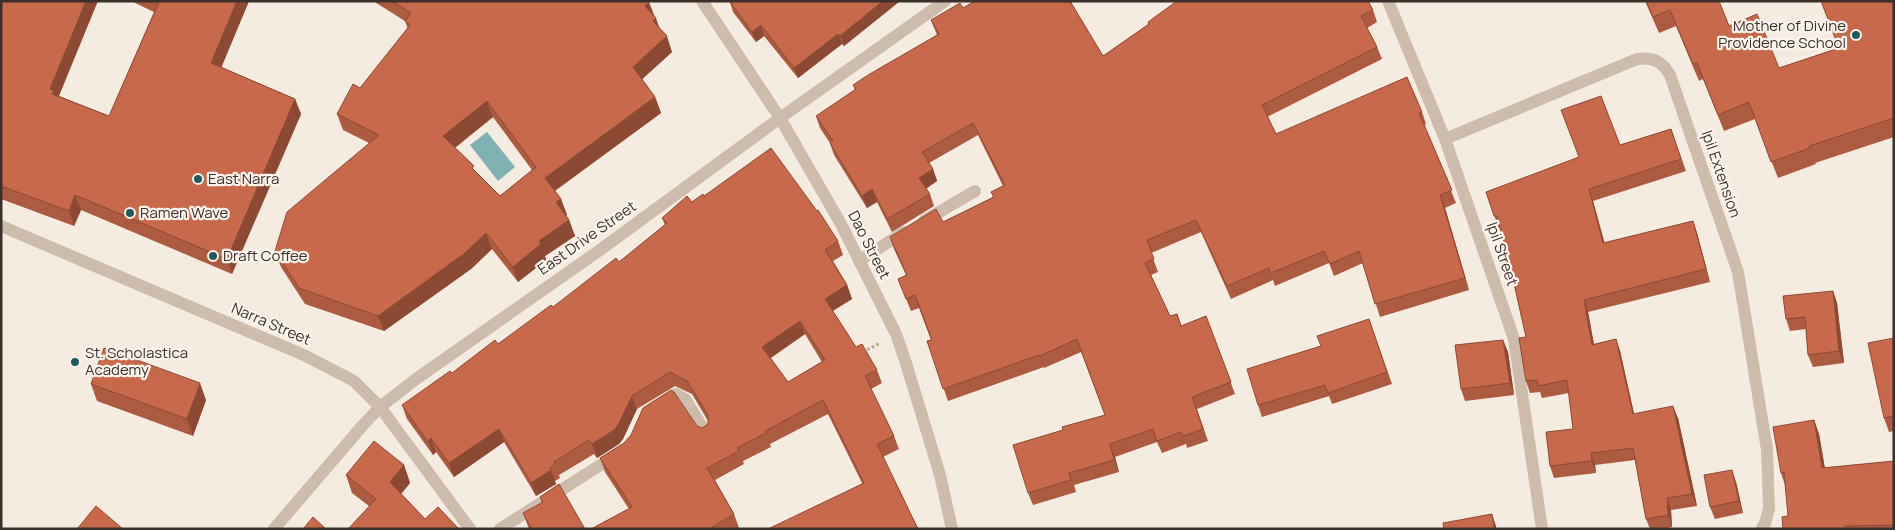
<svg xmlns="http://www.w3.org/2000/svg" width="1895" height="530" font-family="Manrope,sans-serif">
<rect width="100%" height="100%" fill="#f4ebe1"/>
<path fill="#7fb0b2" d="M487,132L515,167L498,181L470,145Z"/>
<g fill="none" stroke-linecap="round" stroke-linejoin="round">
<path stroke="#b9a596" stroke-width="3" stroke-dasharray="2.5 2.5" stroke-linecap="butt" d="M863,352L880,343"/>
<path stroke="#cdbbac" stroke-width="12" d="M924,221L975,191
M859,261L904,232
M662,403L676,394L685,399L706,433
M500,529L616,455"/>
<path stroke="#cdbbac" stroke-width="12" d="M702,1L780,118L841,224L896,334L905,360L940,475L952,529
M1388,1L1445,139L1514,339L1542,529
M1445,139L1637,59C1653,57 1662,61 1670,75L1738,272L1767,450L1769,509L1765,523L1762,529
M380,407L470,529"/>
<path stroke="#cdbbac" stroke-width="12" d="M1,226L306,356L354,381L380,407
M274,529L363,425L380,407L416,379L600,250L780,118L945,1"/>
</g>
<path fill="#ac5a40" fill-rule="evenodd" d="M1,1H96L97,3L59,96L109,116L154,12L131,1H249L221,67L295,99L301,114L232,274L81,210L74,226L1,199Z
M373,1H648L660,29L672,52L642,79L655,97L661,113L555,191L561,199L567,215H566L569,220L575,236L545,256L546,260L518,282L492,249L471,269L384,331L305,304L281,267L275,251L369,143L343,130L337,114L360,88L408,29L405,21ZM493,117L532,170L500,196L476,173L455,148Z
M730,1H900L844,46L842,44L798,78L764,36L756,42L733,12L730,2Z
M975,1H1072V3H1071L1103,56L1149,24L1148,22L1373,10L1377,22L1367,28L1377,47L1382,59L1267,117L1276,134L1422,112L1426,124L1424,125L1456,203L1445,208L1469,290L1380,317L1363,263L1334,276L1329,263L1275,286L1273,280L1231,299L1201,232L1151,253L1158,272L1151,275L1170,316L1181,326L1206,316L1235,394L1197,409L1208,441L1187,448L1186,444L1162,453L1157,442L1115,457L1119,472L1074,485L1076,492L1033,505L1028,493L1063,430L1105,415L1081,352L1044,368V367L948,401L927,341L931,340L919,308L911,311L898,279L906,275L894,249L890,237L943,222L993,197L991,192L1003,186L978,135L929,163L933,169L937,181L926,189L930,194L934,206L892,232L877,202L867,208L834,155L830,143L820,128L816,116L855,90L853,85L937,35L931,20L963,8Z
M1645,1H1719L1729,26L1779,68L1839,48L1894,1V137L1815,163L1816,164L1778,178L1755,119L1724,131L1703,79L1699,81L1676,26L1659,33Z
M1671,129L1686,171L1593,201L1604,243L1693,221L1697,233L1710,282L1588,312L1594,344L1616,339L1620,351L1634,414L1678,418L1697,506L1671,510L1672,527L1664,529H1650L1646,519L1635,460L1595,465L1596,473L1554,478L1550,466L1573,429L1569,393L1542,398L1540,392L1530,393L1526,381V337L1508,257L1500,228L1499,229L1486,192L1620,145Z
M704,196L838,241L843,255L833,261L847,285L852,299L833,311L856,347L877,370L882,383L871,389L894,436L899,449L883,457L918,529L862,483L828,414L770,444L771,447L743,461L744,464L715,480L734,514L739,528L738,529H591L629,509L605,472L600,458L697,426L702,428L708,424V421L692,394L675,386L637,409L623,439L619,444L597,458L594,454L559,475L560,478L555,481L556,484L536,496L504,442L454,477L436,452L433,455L407,419L402,405L498,344L619,262L665,225L662,218ZM805,334L822,362L788,382L771,358Z
M1833,291L1837,303L1844,363L1813,367L1808,355L1806,329L1790,331L1786,319Z
M1369,319L1392,384L1332,404L1329,396L1262,417L1258,405L1321,346Z
M1894,338V431L1889,432L1884,418Z
M1503,340L1508,352L1514,395L1465,401L1461,389Z
M91,384L206,400L193,436L97,401Z
M1814,420L1819,434L1825,468L1894,461V529H1783L1788,516L1785,485L1781,473Z
M404,465L410,483L401,494L425,519L459,529L369,506L352,493L346,475Z
M1736,482L1743,513L1715,519L1710,507Z
M540,497L585,529H529L523,513L542,503Z"/>
<path fill="#8c4a34" d="M86,1H96L97,3L57,100L50,89Z
M237,1H249L217,78L211,63Z
M883,1H900L844,46L840,36Z
M649,2L655,18L645,6Z
M656,18L661,34L653,21Z
M761,25L764,36L756,42L752,32Z
M838,34L842,44L798,78L794,68Z
M667,36L672,52L638,83L633,67Z
M655,97L661,113L550,194L545,178Z
M295,99L301,114L232,274L227,259Z
M487,101L493,117L449,152L443,136Z
M933,169L937,181L923,190L919,178Z
M872,189L877,202L867,208L862,196Z
M1589,189L1593,201L1608,255L1603,243Z
M75,195L81,210L74,226L69,211Z
M1440,195L1445,208L1469,290L1465,278Z
M561,199L567,215L562,218L556,202Z
M569,220L575,236L545,256L546,260L518,282L513,267L539,241Z
M1693,221L1697,233L1710,282L1706,269Z
M486,233L492,249L471,269L384,331L378,316Z
M847,285L852,299L830,312L825,299Z
M1833,291L1837,303L1844,363L1839,351Z
M1584,300L1588,312L1596,357L1592,345Z
M800,321L805,334L767,360L762,347Z
M1616,339L1620,351L1637,427L1633,414Z
M1503,340L1508,352L1514,395L1510,383Z
M200,383L206,400L193,436L187,419Z
M632,396L637,409L623,439L619,444L597,458L592,444Z
M1673,406L1678,418L1697,506L1692,494Z
M1814,420L1819,434L1827,482L1822,468Z
M499,429L504,442L454,477L449,463Z
M431,438L436,452L433,455L428,442Z
M1110,444L1115,457L1119,472L1114,460Z
M1591,453L1595,465L1596,473L1592,461Z
M404,465L410,483L396,500L390,482Z
M551,470L556,484L536,496L531,483Z
M1732,470L1736,482L1743,513L1739,501Z
M1667,498L1671,510L1672,527L1668,515Z
M1492,514L1496,526V529H1494Z"/>
<path fill="#c8694b" stroke="#8c4a34" fill-rule="evenodd" d="M1,1H86L50,89L54,91L52,94L109,116L159,2L158,1H237L211,63L295,99L227,259L75,195L69,211L1,186Z
M392,1H648L649,2L645,6L656,18L653,21L667,36L633,67L655,97L545,178L561,199L556,202L569,220L539,241L541,244L513,267L486,233L465,253L378,316L299,288L275,251L287,212L379,135L337,114L353,84L360,88L410,25L405,21L411,13ZM487,101L536,167L500,196L472,168L474,166L443,136Z
M730,1H883L840,36L838,34L794,68L761,25L752,32L730,2Z
M975,1H1070L1103,56L1149,24L1148,22L1177,1H1368L1373,10L1361,16L1377,47L1262,105L1276,134L1407,77L1422,112L1419,113L1452,190L1440,195L1465,278L1375,304L1359,251L1330,264L1324,251L1271,273L1269,268L1227,286L1196,220L1147,240L1154,259L1145,263L1170,316L1177,314L1181,326L1206,316L1231,382L1192,397L1203,429L1183,436L1181,432L1157,441L1153,429L1110,444L1114,460L1069,473L1071,480L1028,493L1013,445L1063,430L1062,427L1105,415L1077,339L1040,356L1039,355L943,389L927,341L932,340L915,295L906,299L898,279L907,275L890,237L936,209L943,222L994,197L991,192L1005,185L973,123L922,152L933,169L919,178L930,194L887,219L872,189L862,196L830,143L833,141L816,116L856,89L853,85L868,75L939,34L931,20L960,3L963,8Z
M1646,1H1719L1729,26L1757,14L1779,68L1839,48L1821,1H1894V118L1809,146L1810,148L1771,162L1749,102L1718,115L1697,63L1693,64L1670,10L1653,17Z
M1601,96L1620,145L1671,129L1681,159L1589,189L1603,243L1693,221L1706,269L1584,300L1592,345L1616,339L1633,414L1673,406L1692,494L1667,498L1668,515L1646,519L1633,448L1591,453L1592,461L1550,466L1546,432L1573,429L1567,380L1538,386L1537,380L1526,381L1519,338L1526,337L1508,257L1497,216H1494L1486,192L1579,157L1561,110Z
M771,148L817,211L818,210L838,241L825,250L847,285L825,299L856,347L862,344L877,370L865,376L894,436L877,444L918,529H768L864,483L823,400L765,431L766,433L737,448L739,451L707,468L734,514L709,529H591L632,507L600,458L624,443L631,435L643,408L671,390L674,392L697,426L702,428L708,424V415L687,381L670,372L632,396L618,425L614,430L592,444L589,440L554,462L555,464L550,468L551,470L531,483L499,429L449,463L431,438L428,442L402,405L450,371L452,373L495,340L498,344L551,305L553,307L616,258L619,262L667,223L662,218L687,196L692,202L703,194L704,196ZM800,321L825,360L788,382L762,347Z
M1833,291L1839,351L1808,355L1805,317L1786,319L1783,296Z
M1369,319L1387,372L1328,393L1325,385L1258,405L1247,369L1321,346L1317,336Z
M1894,338V423L1893,416L1884,418L1868,343Z
M1503,340L1510,383L1461,389L1455,345Z
M104,348L200,383L187,419L91,384Z
M1814,420L1822,468L1894,461V525L1845,526L1846,529H1783L1782,517L1788,516L1784,472L1781,473L1773,427Z
M374,441L404,465L390,482L425,519L438,507L459,529H348L376,499L346,475Z
M1732,470L1739,501L1710,507L1704,475Z
M559,484L585,529H532L523,513L543,502L540,497Z
M96,506L123,529H77Z
M1492,514L1494,529H1444L1443,523Z
M313,517L326,529H303Z"/>
<g fill="#1f5a5e" stroke="#fbf5ee" stroke-width="2">
<circle cx="1856" cy="35" r="5"/>
<circle cx="198" cy="179" r="5"/>
<circle cx="130" cy="213" r="5"/>
<circle cx="213" cy="256" r="5"/>
<circle cx="75" cy="362" r="5"/>
</g>
<g text-anchor="middle" stroke-width="4.5" stroke-linejoin="round" paint-order="stroke">
<g font-size="15" fill="#3b302b" stroke="#fbf5ee" text-anchor="start">
<text x="1846" y="31" text-anchor="end">Mother of Divine<tspan x="1846" dy="17">Providence School</tspan></text>
<text x="208" y="184">East Narra</text>
<text x="140" y="218">Ramen Wave</text>
<text x="223" y="261">Draft Coffee</text>
<text x="85" y="358">St. Scholastica<tspan x="85" dy="17">Academy</tspan></text>
</g>
<g font-size="15" fill="#3b302b" stroke="#fbf5ee">
<text transform="translate(1721 174) rotate(71)" y="5">Ipil Extension</text>
<text transform="translate(587 238) rotate(-35)" y="5">East Drive Street</text>
<text transform="translate(869 245) rotate(63)" y="5">Dao Street</text>
<text transform="translate(1502 254) rotate(71)" y="5">Ipil Street</text>
<text transform="translate(271 324) rotate(23)" y="5">Narra Street</text>
</g>
</g>
<rect width="1895" height="530" fill="none" stroke="#3b302b" stroke-width="5"/>
</svg>
